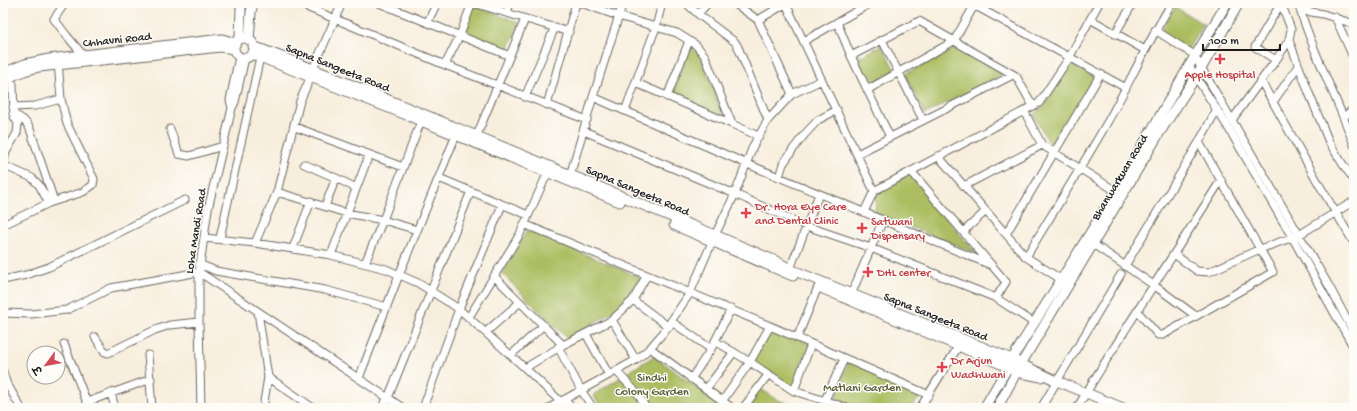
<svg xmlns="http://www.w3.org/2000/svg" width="1357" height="411" font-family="'Gochi Hand','Playpen Sans Deva',sans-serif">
<rect width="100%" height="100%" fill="#fdfcf7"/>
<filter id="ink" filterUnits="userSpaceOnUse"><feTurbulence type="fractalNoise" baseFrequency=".025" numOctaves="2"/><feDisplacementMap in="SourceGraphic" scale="8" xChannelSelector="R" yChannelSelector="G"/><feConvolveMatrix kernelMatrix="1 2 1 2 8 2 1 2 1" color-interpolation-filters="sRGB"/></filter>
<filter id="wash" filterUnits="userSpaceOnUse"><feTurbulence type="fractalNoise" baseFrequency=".012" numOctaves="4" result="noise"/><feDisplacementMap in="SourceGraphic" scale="16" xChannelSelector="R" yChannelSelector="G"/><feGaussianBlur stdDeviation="0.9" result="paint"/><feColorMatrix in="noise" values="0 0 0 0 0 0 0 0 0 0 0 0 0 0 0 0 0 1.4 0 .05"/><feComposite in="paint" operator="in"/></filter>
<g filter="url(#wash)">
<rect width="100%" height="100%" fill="#f8eedd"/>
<path fill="#abbd60" stroke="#646c3e" d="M472,5L520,23L507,52L462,32Z
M1175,7L1203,24L1187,51L1159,34Z
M882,45L895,71L870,84L856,59Z
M690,47L700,54L724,117L671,95Z
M959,47L1003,74L925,114L905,74Z
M1070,63L1095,78L1054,145L1050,144L1033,115L1043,107Z
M909,174L976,253L875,213L876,193Z
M527,230L642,278L631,293L619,308L567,339L502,274Z
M770,326L811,344L794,391L750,362Z
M654,356L724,408H602L593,395Z
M849,360L923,394L911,408H862L836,398Z
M759,388L778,400L798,408H743Z"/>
</g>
<g filter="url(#ink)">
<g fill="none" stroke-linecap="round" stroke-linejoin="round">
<g stroke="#696660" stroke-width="9">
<path id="minor" d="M65,3L54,19L67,36L83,55
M297,3L445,65L587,120
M379,3L510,56
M474,3L569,32
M581,3L618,16L677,33L696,45L705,56L732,124
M686,3L698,14L735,42L738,47L768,120
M734,3L758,20L792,94
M970,3L1126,88
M1281,3L1291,29L1289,40L1309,93L1329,142L1342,163L1354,180
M1298,3C1312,52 1337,97 1354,145
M786,4L874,191
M1300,10L1323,14L1354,24
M507,13L510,3
M698,14L708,3
M1335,17L1354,59
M1090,19L1145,50
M758,20L787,3
M837,22L851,56L890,137
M427,23L437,3
M1155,30L1196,56
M1115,34L1133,3
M882,40L923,120
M804,41L871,3
M851,56L919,21L1016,76L1033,106
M1195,57L1329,286L1354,333
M1276,60L1255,47L1281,3
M445,65L460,35L472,3
M1189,66L1226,124L1292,237L1354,348
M313,69L342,3
M1261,81L1320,186L1354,243
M636,83L732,124L758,136
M867,90L954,41L974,6
M525,97L555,27
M593,97L745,163L991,265
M667,97L689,41
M1273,102L1298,66
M547,105L576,3
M13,107L35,106L61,99
M232,108L230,100L239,57
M625,111L656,27L662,3
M1024,111L1042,145L1116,191
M13,114C22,118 26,121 30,129L54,201
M1344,117L1354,108
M1232,120L1276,60L1289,40
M295,127L403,167
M170,129L179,154L189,156L223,146
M584,131L735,194L806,226L871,248L996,298L1034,323
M477,135L525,19
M857,154L1013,75
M938,156L1026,257L1062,280
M3,164L6,152L17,133L18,123L14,117L13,84
M304,164L336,178L325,206
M3,165L32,178L39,185L49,203
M911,171L1006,282L996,298
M779,177L783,164L794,148L805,134L818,120L837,110
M336,178L356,188
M439,178L528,215
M569,179L593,97L623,3
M964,186L1042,145
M277,192L346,213L383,220L417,230
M864,212L874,191L1039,103L1069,58L1099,3
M524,224L770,326L929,395
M3,225L49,203L83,192L93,185L94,179L67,124L61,99L58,61
M963,232L986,211
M1006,234L1100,75
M204,238L255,243L331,255L386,269L418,283L459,309L525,368L561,402
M220,238L260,57
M255,243L277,192L300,101L311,76
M1093,244L1155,286L1196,316
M293,248L311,201
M1174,254L1197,271L1209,272L1260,249L1299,235L1354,201
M331,255L369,155
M1026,257C1053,212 1082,167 1108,121C1130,82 1148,41 1172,3
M365,263L383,220L421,121
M199,264L216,271L325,290L387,307
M1125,266L1199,142L1217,109
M790,269L819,194
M494,276L563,345
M3,280L26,275L49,267L185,200
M850,297L883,220
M633,300L669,327
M258,312L268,377L263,408
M1138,312L1158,335H1163L1273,272L1199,142
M3,313L31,314L67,310L111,288L199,272L403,408
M469,317L520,234L548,172
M612,320L636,360
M672,322L711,349
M486,332L519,303
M586,334L609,375
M95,337L105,352L108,353L155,330L170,325L199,322
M797,338L818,287
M715,341L750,362L794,391L848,408
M64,344L89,408
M558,347L581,390L593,408
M650,348L732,408
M148,355L152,408
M511,355L544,325
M525,368L563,345L612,320L633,300L647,275
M616,371L638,394L646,408
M3,372L6,382
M268,377L313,408
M359,378L399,275L456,135
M691,379L711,349L731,309
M3,382H6L21,408
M706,389L734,352
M794,391L811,344
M111,393L115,408
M565,399L571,408
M723,400L750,362L770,326
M825,400L844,359
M87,402L151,379
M201,408L199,322V272L208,209L232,108L235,102L245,58
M381,408L388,398L471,191
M423,408L459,309L502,205
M549,408L636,360L650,348L663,333L690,293L715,235L735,194L753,146L768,120L792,94L822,80
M743,408L768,375
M920,408L958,347
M1041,408L1121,274
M1077,408C1123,331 1173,256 1221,180"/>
</g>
<g stroke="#696660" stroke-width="11">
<path id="major" d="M234 48a10 10 0 1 1 20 0a10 10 0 1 1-20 0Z
M240,39L241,9L242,3
M249,40L251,12L253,3
M253,46L313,69L472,134L715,235L776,261L790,269L1012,359L1116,191L1189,66L1227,3
M252,54L399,112L620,202
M3,73L25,64L49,59L222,39L236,43
M3,80L24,71L39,67L220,47L234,49
M674,225L793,276
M821,288L1008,367L984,408
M997,408L1021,364L1012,359L1008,367L1017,372L1041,377
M1123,408L1057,381L1021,364L1160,132L1202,67L1239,3"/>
</g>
<use href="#minor" stroke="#fff" stroke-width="7"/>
<use href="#major" stroke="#fff" stroke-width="9"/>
</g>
</g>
<g fill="#e0444e" stroke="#fdfcf7" stroke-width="1.5">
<path d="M1218 53h4v4h4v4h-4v4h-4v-4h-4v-4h4z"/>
<path d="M744 207h4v4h4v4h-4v4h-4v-4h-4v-4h4z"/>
<path d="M860 222h4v4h4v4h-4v4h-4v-4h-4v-4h4z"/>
<path d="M866 266h4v4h4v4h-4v4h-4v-4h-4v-4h4z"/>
<path d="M940 361h4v4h4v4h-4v4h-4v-4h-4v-4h4z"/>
</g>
<g text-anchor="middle" stroke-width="3" stroke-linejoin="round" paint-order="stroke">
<g font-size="12" fill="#1c1c1c" stroke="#fdfcf7">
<text transform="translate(117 39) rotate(-6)" y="4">Chhavni Road</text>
<text transform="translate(338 67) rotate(22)" y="4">Sapna Sangeeta Road</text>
<text transform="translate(1119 177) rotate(-59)" y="4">Bhanwarkuan Road</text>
<text transform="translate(638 190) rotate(23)" y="4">Sapna Sangeeta Road</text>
<text transform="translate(195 231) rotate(-81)" y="4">Loha Mandi Road</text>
<text transform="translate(936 316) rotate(22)" y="4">Sapna Sangeeta Road</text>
</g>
<g font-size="12" fill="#be3a42" stroke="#fdfcf7" text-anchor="start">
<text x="1220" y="78" text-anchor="middle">Apple Hospital</text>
<text x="755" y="210">Dr. Hora Eye Care<tspan x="755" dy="14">and Dental Clinic</tspan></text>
<text x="871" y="225">Satwani<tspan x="871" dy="14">Dispensary</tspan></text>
<text x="877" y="276">DHL center</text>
<text x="951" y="364">Dr Arjun<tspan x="951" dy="14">Wadhwani</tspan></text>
</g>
<g font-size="12" fill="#555c37" stroke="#fdfcf7">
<text x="652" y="381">Sindhi<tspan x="652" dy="14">Colony Garden</tspan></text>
<text x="862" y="391">Matlani Garden</text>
</g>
</g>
<rect width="1357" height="411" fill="none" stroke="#fdfcf7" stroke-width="16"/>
<g transform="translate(46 365) rotate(238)"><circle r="19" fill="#fdfcf7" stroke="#a3a29f"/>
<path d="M0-3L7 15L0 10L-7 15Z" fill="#d1495b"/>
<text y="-6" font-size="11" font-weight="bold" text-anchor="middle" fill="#1c1c1c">उ</text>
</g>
<path d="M1203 44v6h77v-6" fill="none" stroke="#1c1c1c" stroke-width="2"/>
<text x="1209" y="44" font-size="12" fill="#1c1c1c" stroke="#fdfcf7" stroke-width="3" paint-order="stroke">100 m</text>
</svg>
